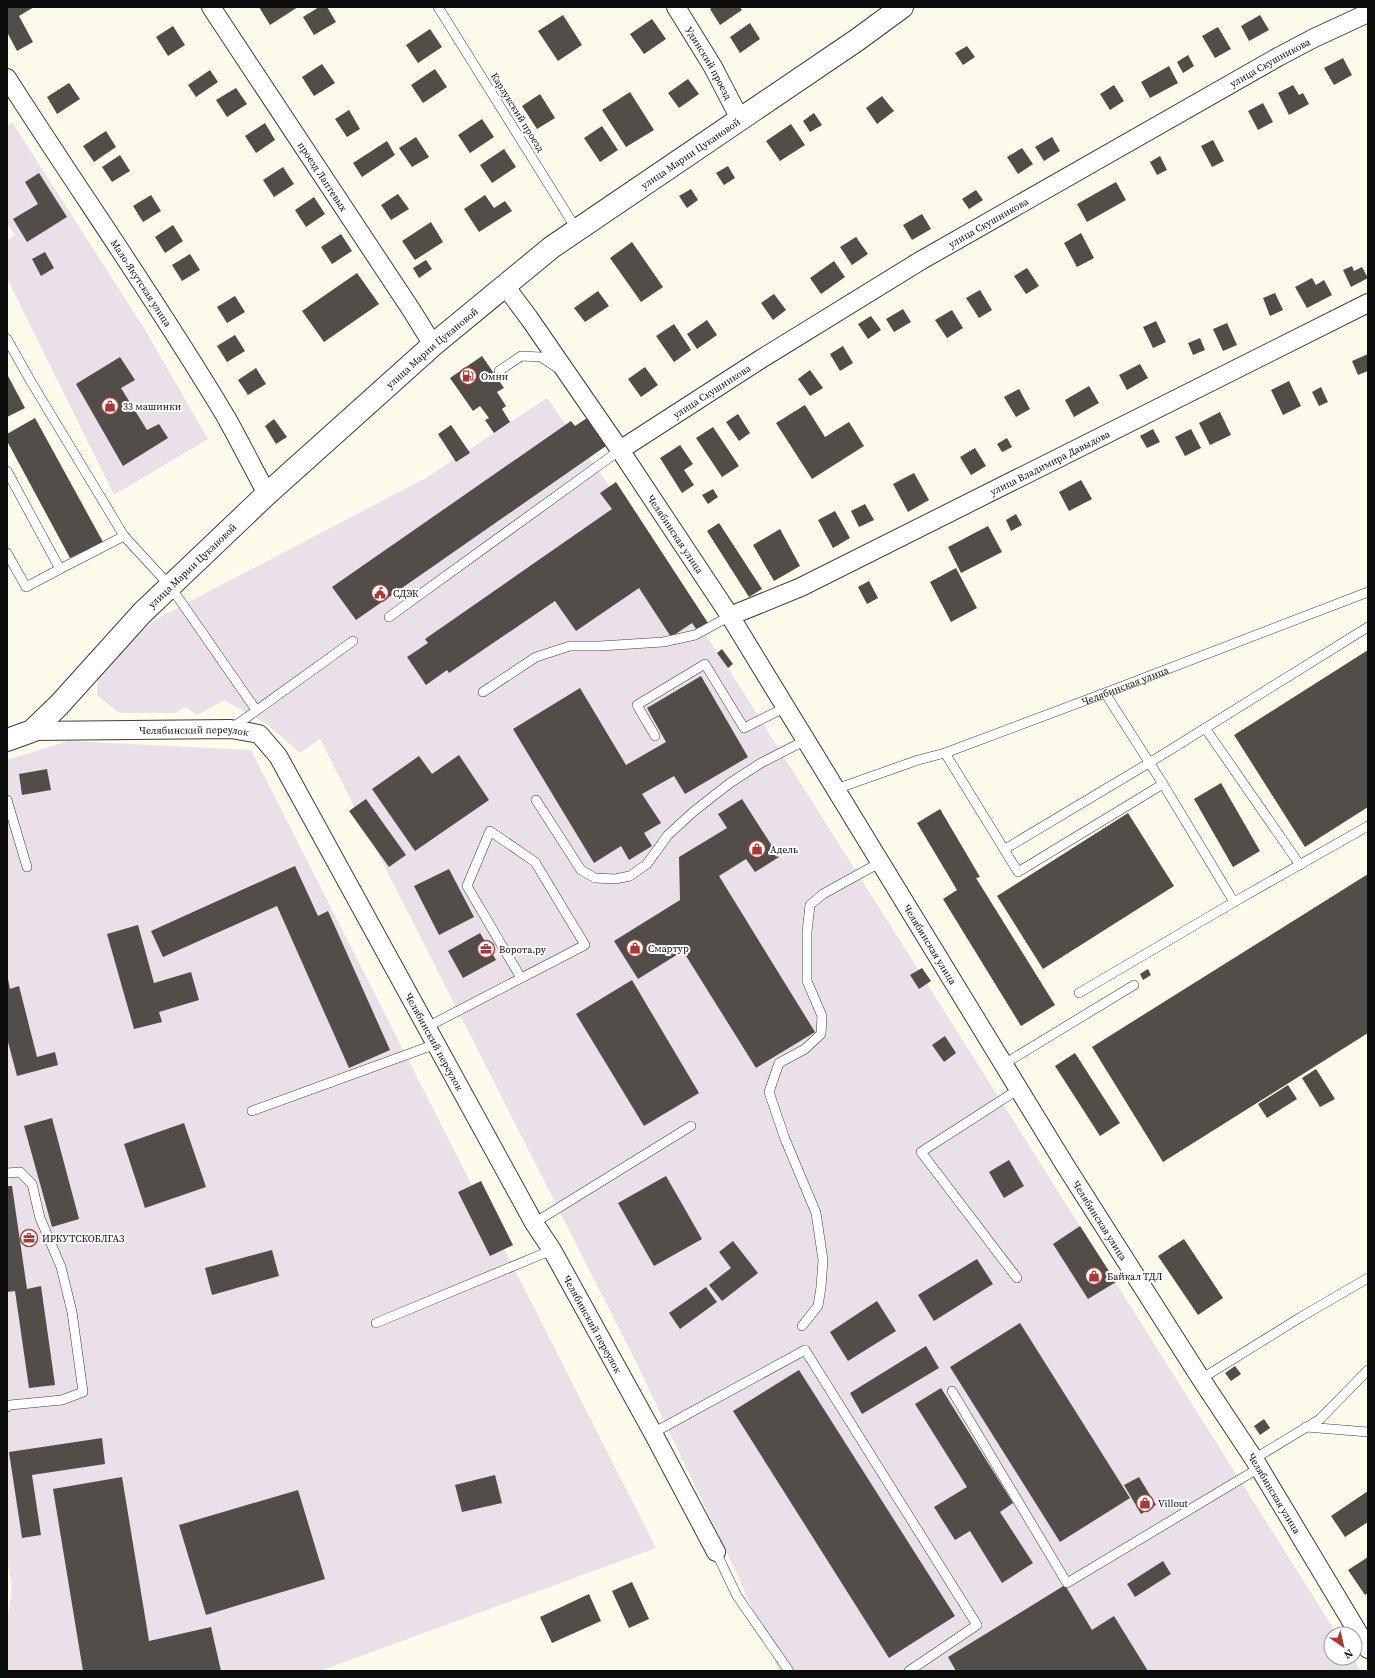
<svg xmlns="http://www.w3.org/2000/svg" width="1375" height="1678" font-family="'Source Serif 4',serif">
<rect width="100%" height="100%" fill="#fdfbeb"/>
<path fill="#e9e0e9" d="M12,122L144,328L208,439L114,495L7,278V240L15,235L7,223V126Z
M547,398L655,551L717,653L728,668L1337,1634H1331V1658H1352L1361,1671H779L739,1578L637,1364L320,739L300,753L267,724L224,700L197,715L185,707L175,713H119L97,695L98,673L130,639L162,616L426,478Z
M68,741L251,750L656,1548L320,1671H7V1623L12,1588L7,1556V760Z"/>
<path fill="#524d49" d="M7,7H34L19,16L33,42L17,51L7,32Z
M259,7H298L270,25Z
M319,7H327L336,22L314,35L303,17Z
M713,7H740L742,10L720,25L710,9Z
M563,15L582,45L558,61L538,31Z
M1260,15L1269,30L1249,41L1241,26Z
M652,19L666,39L644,54L630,34Z
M750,23L760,39L740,53L730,37Z
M173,26L185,45L168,56L156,37Z
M1218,27L1231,49L1215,58L1202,36Z
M430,29L442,47L418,63L406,45Z
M967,46L975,57L963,65L955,53Z
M1188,55L1194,66L1183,73L1177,62Z
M1343,58L1352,75L1334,85L1324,68Z
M322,64L335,83L314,96L302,77Z
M1169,66L1178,83L1150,98L1141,82Z
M435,69L447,87L423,103L411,85Z
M210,70L218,82L196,97L188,85Z
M688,79L699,94L679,108L668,93Z
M69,83L80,99L57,114L47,97Z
M1114,85L1124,101L1110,110L1100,94Z
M1293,85L1299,95L1303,93L1309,104L1289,115L1278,93Z
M236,88L247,104L227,117L216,100Z
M630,92L654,130L626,147L602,110Z
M540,94L555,118L537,129L522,106Z
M882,96L894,111L877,124L866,108Z
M1263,103L1273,122L1258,130L1248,111Z
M349,110L360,129L347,137L335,119Z
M814,113L822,125L810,132L803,121Z
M482,119L494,137L470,153L458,135Z
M265,123L275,140L256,153L245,136Z
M791,124L805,145L780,161L766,141Z
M602,126L618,150L600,162L584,138Z
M106,131L116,147L94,162L83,146Z
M416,137L429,157L412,167L399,148Z
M1052,137L1060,151L1044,161L1035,147Z
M1213,140L1224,161L1212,167L1201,146Z
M387,141L395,155L362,177L353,163Z
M1022,148L1033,164L1018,174L1007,157Z
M504,149L516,167L492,183L480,165Z
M120,155L130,171L112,182L102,167Z
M1160,156L1167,170L1157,175L1150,162Z
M728,166L735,178L724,185L716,173Z
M283,167L294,184L274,197L263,180Z
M39,173L67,217L27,242L13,219L38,204L25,182Z
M1116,182L1126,200L1087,222L1077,204Z
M691,189L698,200L687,208L679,196Z
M976,190L983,200L969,209L962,199Z
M398,194L409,209L391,220L381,205Z
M151,195L161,211L143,222L133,206Z
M485,195L494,208L505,201L512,211L479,232L464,209Z
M314,197L325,214L306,227L295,210Z
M922,214L931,229L912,240L903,225Z
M431,222L443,242L415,260L402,241Z
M173,225L183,241L165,253L155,237Z
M1081,233L1094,258L1077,267L1064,243Z
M341,234L352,251L332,264L321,247Z
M856,237L868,254L852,265L840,247Z
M632,242L663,287L641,302L610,258Z
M45,252L54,268L41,276L32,259Z
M190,254L200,270L182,281L172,265Z
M426,260L432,269L419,278L413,268Z
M834,261L845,277L821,294L810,278Z
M1352,266L1354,271L1362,267L1368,278L1351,287L1343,270Z
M1027,268L1039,286L1026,294L1014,276Z
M357,273L379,304L324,342L302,311Z
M1312,278L1316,285L1324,280L1332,295L1307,308L1295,287Z
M980,290L992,310L979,318L966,298Z
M598,291L609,306L585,322L574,308Z
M1275,293L1283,310L1270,316L1263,298Z
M774,294L786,310L773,320L761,303Z
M235,296L245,312L227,323L217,307Z
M903,309L911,322L894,332L886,319Z
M952,310L963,328L947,338L935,320Z
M871,316L881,330L868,339L858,324Z
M707,320L717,335L697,349L687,334Z
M1156,321L1166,342L1153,348L1143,327Z
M1227,323L1237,345L1223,351L1213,329Z
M674,324L691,350L674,362L656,336Z
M235,335L245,351L227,362L217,346Z
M1200,338L1205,350L1193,355L1188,343Z
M843,346L853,363L840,371L830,354Z
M1368,354V371L1358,375L1352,361Z
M482,356L504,388L497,392L506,406L502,409L510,422L494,433L485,420L489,418L480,406L473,411L450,378Z
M120,357L135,380L121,388L147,430L159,424L168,438L123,466L76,384Z
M1140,364L1148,378L1127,390L1119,375Z
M645,367L658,385L641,397L628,379Z
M256,368L266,384L248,395L238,380Z
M810,370L823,388L810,396L798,379Z
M7,374L25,408L7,417Z
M1289,381L1301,406L1283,415L1271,390Z
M1089,386L1099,403L1074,417L1065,400Z
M1321,387L1328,402L1319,406L1312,392Z
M1019,389L1030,409L1016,417L1004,397Z
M805,405L825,437L849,422L864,446L812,479L776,423Z
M1220,412L1231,435L1210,445L1199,423Z
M738,414L750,433L739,441L726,422Z
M35,418L103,542L70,558L7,441V434Z
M587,418L606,446L356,620L332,587L571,421L575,426Z
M274,419L287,437L276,444L265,426Z
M451,425L470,453L456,462L438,434Z
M713,427L739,466L722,477L696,438Z
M1153,429L1160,442L1147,448L1140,436Z
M1191,429L1201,448L1185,456L1175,437Z
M1007,438L1012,447L1002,452L997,444Z
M680,445L693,464L684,470L694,485L682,493L660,458Z
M975,448L986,466L971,475L960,457Z
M914,473L929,500L908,512L893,484Z
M1081,480L1092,499L1069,511L1059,492Z
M616,482L708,623L697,630L692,623L671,637L639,588L576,631L555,601L449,673L447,670L426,685L407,657L428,643L425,639L612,509L600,493Z
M713,489L718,497L708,504L702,495Z
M865,504L874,520L859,527L851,511Z
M835,511L850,538L833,548L818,520Z
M1016,514L1022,525L1011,531L1006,520Z
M719,523L762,589L749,597L707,531Z
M988,526L1002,552L961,573L948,547Z
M780,529L800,566L774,581L753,545Z
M956,568L977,608L951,622L930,582Z
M869,581L878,598L867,604L858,587Z
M722,649L733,664L728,668L717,653Z
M1368,650V807L1305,847L1234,735Z
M701,676L748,757L685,794L674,776L642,794L661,823L644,833L652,846L629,860L621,846L594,863L513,729L580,688L626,765L666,742L647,708Z
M459,755L489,800L415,851L372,789L419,756L432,774Z
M47,769L51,790L22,795L19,774Z
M1221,783L1260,851L1233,867L1194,799Z
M366,799L406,855L389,867L349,811Z
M742,799L779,857L755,872L746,859L719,876L815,1032L756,1068L683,951L638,979L614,941L680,900L679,857L727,828L718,814Z
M940,809L980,877L976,878L1055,1005L1021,1026L943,899L957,890L917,823Z
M1128,813L1174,886L1043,969L997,896Z
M295,866L318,916L328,911L390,1050L349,1068L277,906L163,957L151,931Z
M449,869L474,917L439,935L414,886Z
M1368,874V1033L1163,1162L1092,1047Z
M138,925L154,983L191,972L199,1000L159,1012L162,1022L134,1029L107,934Z
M480,933L496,960L463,978L448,951Z
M922,968L931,981L919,989L910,975Z
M1148,969L1151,975L1143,980L1140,974Z
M8,979L10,989L19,986L37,1057L55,1052L58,1065L17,1076L7,1038Z
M632,980L699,1093L644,1126L576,1014Z
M945,1036L956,1053L944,1062L932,1045Z
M1075,1053L1120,1123L1100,1136L1055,1066Z
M1316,1069L1335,1099L1320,1107L1302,1078Z
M1288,1085L1297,1099L1267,1118L1258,1104Z
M52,1118L79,1219L52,1227L24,1126Z
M184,1123L206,1187L145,1208L124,1144Z
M1009,1160L1024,1186L1004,1198L989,1172Z
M666,1176L702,1239L654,1266L618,1203Z
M481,1181L513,1245L490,1256L458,1192Z
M7,1186H12L27,1289L41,1286L55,1385L29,1388L15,1291L7,1292Z
M1080,1226L1116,1282L1088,1299L1053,1244Z
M1184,1239L1223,1298L1198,1315L1158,1256Z
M733,1241L758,1273L722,1301L709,1285L731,1268L719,1252Z
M272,1250L279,1276L212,1295L205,1268Z
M977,1259L993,1284L934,1321L918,1295Z
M706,1287L717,1302L680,1329L669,1313Z
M877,1301L896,1331L848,1361L830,1332Z
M1020,1323L1130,1498L1060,1542L950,1367Z
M926,1346L939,1368L862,1414L850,1393Z
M1235,1366L1241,1374L1231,1381L1225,1373Z
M799,1370L955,1616L889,1658L733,1411Z
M941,1388L1013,1503L1000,1512L1033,1563L1002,1583L970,1531L955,1540L934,1507L967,1487L915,1404Z
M1264,1419L1270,1428L1260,1435L1254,1426Z
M102,1438L105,1464L32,1475L41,1535L22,1538L9,1452Z
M495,1475L502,1503L462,1512L455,1485Z
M122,1477L149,1641L211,1627L221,1671H83L53,1489Z
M1139,1477L1156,1505L1141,1514L1124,1485Z
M298,1490L325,1579L206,1615L179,1525Z
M1368,1491V1522L1345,1537L1331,1516Z
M1368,1557V1593L1365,1595L1348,1570Z
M1163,1561L1171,1574L1135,1597L1127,1584Z
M632,1582L649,1619L629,1628L612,1591Z
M1065,1585L1092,1630L1114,1616L1148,1671H956L948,1657Z
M589,1594L601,1621L552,1643L540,1617Z"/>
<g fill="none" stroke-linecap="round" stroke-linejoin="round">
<g stroke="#3e3e3e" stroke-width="10">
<g id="service">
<path d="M438,7L577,230"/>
<path d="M7,339L30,380L124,536L170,586L256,710"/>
<path d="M499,371L521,356L541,357L559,369"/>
<path d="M7,471L60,569L124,536"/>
<path d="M7,553L26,587L60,569"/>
<path d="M389,617L620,450"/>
<path d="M483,692L536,657L570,646H600L663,642L695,635L730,616"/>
<path d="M1105,693L1163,784"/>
<path d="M232,728L353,641"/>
<path d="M1205,728L1300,865"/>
<path d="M655,736L637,705L705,664L744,728L786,707"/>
<path d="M945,753L1018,872L1163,784L1234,902"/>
<path id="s1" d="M836,789L918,760L945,753L1105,693L1368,592"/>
<path d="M7,800L27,867"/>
<path d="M536,800L581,870L595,878L615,879L630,876L647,864L668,835L693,812L730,783L761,763L806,740"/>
<path d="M1005,849L1149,763L1368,627"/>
<path d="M1079,993L1234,902L1368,826"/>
<path d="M427,1027L585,945L535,862L490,831L467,886L521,978"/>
<path d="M1004,1064L1134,985"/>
<path d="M252,1111L436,1044"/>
<path d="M7,1173L20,1172L32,1184L40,1218L61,1267L72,1312L83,1392L62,1400L10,1405L7,1407"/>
<path d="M534,1223L691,1126"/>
<path d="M1017,1278L921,1152L1019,1089"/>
<path d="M376,1323L552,1250"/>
<path d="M802,1326L818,1306L821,1287L823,1260L816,1213L785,1139L769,1092L779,1063L805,1049L821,1034L822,1016L807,981V932L810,905L823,894L881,862"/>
<path d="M1201,1379L1301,1317L1368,1278"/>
<path d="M952,1391L1067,1583L1259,1468"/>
<path d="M1306,1427L1368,1432"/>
<path d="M653,1433L805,1350L977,1625L909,1671"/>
<path d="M1254,1459L1320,1419L1368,1370"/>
<path d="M716,1552L737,1596L789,1671"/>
</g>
</g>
<g stroke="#3e3e3e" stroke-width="20">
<g id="minor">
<path id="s2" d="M211,7L412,311L433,345"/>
<path id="s3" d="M676,7L713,67L740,119"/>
<path id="s4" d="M7,78C79,191 157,301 226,417C240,442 253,468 267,494"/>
<path id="s5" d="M505,286L529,318L620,450L730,616L1065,1165L1201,1379L1254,1459L1368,1649"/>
<path id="s6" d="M620,450L761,359L920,261L1278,57L1314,38L1368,13"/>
<path id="s7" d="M730,616L801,587L1368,303"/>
<path id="s8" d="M32,731L231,729L259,734L278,756L534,1223L552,1250L653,1433L716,1552"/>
</g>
</g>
<g stroke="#3e3e3e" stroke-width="24">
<g id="tertiary">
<path id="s9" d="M7,740L32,731L59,705L142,613L267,494L433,345L552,247L857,40L902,7"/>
</g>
</g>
<use href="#service" stroke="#fff" stroke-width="9"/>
<use href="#minor" stroke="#fff" stroke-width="18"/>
<use href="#tertiary" stroke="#fff" stroke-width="22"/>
</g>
<defs>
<g id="fuel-ring" transform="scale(0.9)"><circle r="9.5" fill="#fff" stroke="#aa3734" stroke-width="1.5"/><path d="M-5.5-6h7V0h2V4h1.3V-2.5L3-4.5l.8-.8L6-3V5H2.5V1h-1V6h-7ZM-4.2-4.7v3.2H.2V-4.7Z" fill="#aa3734"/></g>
<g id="shop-ring" transform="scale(0.9)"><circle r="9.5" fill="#fff" stroke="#aa3734" stroke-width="1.5"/><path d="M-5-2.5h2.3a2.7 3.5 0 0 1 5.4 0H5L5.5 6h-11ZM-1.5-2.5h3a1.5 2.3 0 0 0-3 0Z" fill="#aa3734"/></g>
<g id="civic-ring" transform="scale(0.9)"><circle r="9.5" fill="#fff" stroke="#aa3734" stroke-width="1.5"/><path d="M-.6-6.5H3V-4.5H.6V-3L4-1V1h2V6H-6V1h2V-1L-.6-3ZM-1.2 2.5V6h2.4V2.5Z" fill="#aa3734"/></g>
<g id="office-ring" transform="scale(0.9)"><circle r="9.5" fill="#fff" stroke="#aa3734" stroke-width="1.5"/><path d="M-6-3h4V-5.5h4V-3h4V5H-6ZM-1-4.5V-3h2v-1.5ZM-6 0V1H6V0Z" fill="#aa3734"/></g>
</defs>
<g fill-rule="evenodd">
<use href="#fuel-ring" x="468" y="376"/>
<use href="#shop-ring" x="110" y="406"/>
<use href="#civic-ring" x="380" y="593"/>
<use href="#shop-ring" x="757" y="849"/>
<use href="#shop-ring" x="635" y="948"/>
<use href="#office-ring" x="486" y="949"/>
<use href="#office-ring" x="29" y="1238"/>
<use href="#shop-ring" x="1094" y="1276"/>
<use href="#shop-ring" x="1145" y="1503"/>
</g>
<g text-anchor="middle" stroke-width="4" stroke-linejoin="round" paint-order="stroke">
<g font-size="10" fill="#0b0b0b" stroke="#fff">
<text dy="4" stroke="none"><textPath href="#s6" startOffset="757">улица Скушникова</textPath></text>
<text dy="4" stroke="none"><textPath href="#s3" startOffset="65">Удинский проезд</textPath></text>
<text transform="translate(518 112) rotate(58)" y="4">Карлукский проезд</text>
<text dy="4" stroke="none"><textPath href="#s9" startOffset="905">улица Марии Цукановой</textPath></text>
<text dy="4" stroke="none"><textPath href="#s2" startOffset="203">проезд Лаптевых</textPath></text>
<text dy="4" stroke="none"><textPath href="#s6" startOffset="433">улица Скушникова</textPath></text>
<text dy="4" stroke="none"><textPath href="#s4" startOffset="245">Мало-Якутская улица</textPath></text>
<text dy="4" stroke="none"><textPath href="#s9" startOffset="581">улица Марии Цукановой</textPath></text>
<text dy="4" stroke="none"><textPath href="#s6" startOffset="109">улица Скушникова</textPath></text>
<text dy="4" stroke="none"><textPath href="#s7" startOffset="355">улица Владимира Давыдова</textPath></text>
<text dy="4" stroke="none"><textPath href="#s5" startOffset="301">Челябинская улица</textPath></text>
<text dy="4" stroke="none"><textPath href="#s9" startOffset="257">улица Марии Цукановой</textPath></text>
<text dy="4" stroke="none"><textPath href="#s1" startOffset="307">Челябинская улица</textPath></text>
<text dy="4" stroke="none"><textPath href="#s8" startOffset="162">Челябинский переулок</textPath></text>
<text dy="4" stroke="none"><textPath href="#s5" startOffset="784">Челябинская улица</textPath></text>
<text dy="4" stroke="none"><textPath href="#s8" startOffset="582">Челябинский переулок</textPath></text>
<text dy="4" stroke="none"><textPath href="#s5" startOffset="1108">Челябинская улица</textPath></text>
<text dy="4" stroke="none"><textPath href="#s8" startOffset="906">Челябинский переулок</textPath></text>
<text dy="4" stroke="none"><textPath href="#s5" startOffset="1432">Челябинская улица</textPath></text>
</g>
<g font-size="10" fill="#0b0b0b" stroke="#fff" text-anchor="start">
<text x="481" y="380">Омни</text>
<text x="123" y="410">33 машинки</text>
<text x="393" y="597">СДЭК</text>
<text x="770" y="853">Адель</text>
<text x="648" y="952">Смартур</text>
<text x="499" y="953">Ворота.ру</text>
<text x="42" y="1242">ИРКУТСКОБЛГАЗ</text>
<text x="1107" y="1280">Байкал ТДЛ</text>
<text x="1158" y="1507">Villout</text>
</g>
</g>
<rect width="1375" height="1678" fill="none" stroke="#0b0b0b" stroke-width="16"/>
<g transform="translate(1343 1646) rotate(146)"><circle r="19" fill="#ffffff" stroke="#9d9d9d"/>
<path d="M0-3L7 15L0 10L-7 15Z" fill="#aa3734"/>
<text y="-6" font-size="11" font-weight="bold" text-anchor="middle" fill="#0b0b0b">N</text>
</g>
</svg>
